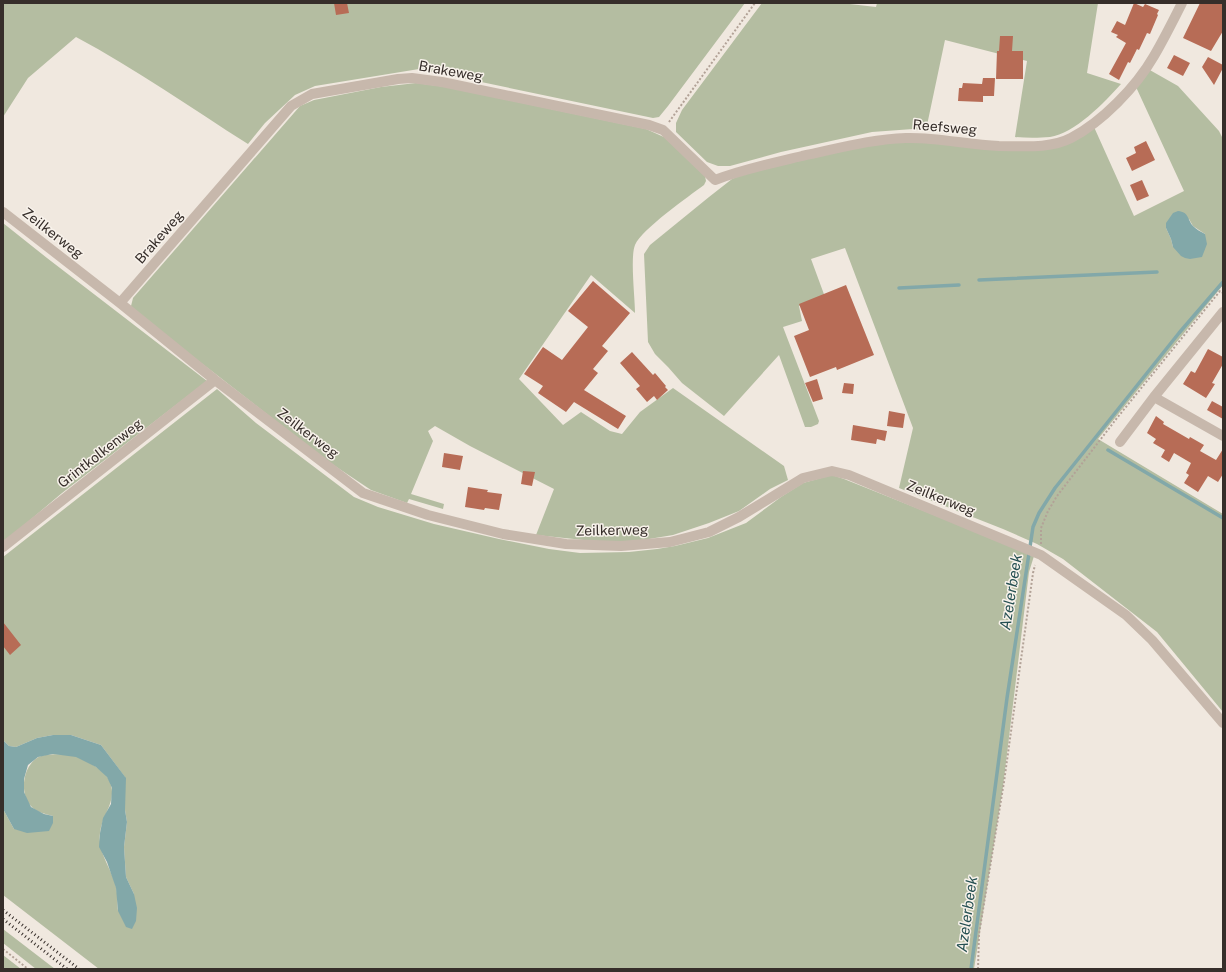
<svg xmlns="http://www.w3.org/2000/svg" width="1226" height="972" font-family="'Public Sans',sans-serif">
<rect width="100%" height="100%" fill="#f0e8df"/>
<path fill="#b4bda1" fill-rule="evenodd" d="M3,3H745L668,106L659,117L653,118L419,69L315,86L295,95L265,123L248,144C191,108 136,69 76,37L28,78L3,117Z
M762,3H841L876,7L877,3H1098L1087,73L1121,84C1105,102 1074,134 1050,137C1039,138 1026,138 1015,137L1027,61L945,40L926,130L913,129L872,132L781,152L730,166H718L707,162L676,132V123L682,110Z
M1148,69L1178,86L1219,131L1223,139V285L1098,439L1223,514V712L1157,632L1063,559L1037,544L1003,529L899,488L913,428L845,248L811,259L825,297L799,306L802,321L783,327L819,421L818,424L811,427H805L779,355L724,416L682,383L668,367L655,354L648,342L644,254L650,245L709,197L732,179L741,175L869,144L912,141L1036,149L1094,127L1134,216L1184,191L1136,87ZM1189,219L1193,226L1205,234L1173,247L1171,239L1166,228Z
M416,83L446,87L646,129L666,138L705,176L706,181L704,185C688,197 642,229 635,245C630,257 635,298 635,313L591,275L519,379L563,425L581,412L610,431L622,434L640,412L673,388L784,466L788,480L770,489L739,511L709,523L673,535L649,539L622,542L593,541L536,535L554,489L470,446L435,426L428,431L433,441L411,494L444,504L443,509L409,499L407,503L371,490L323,458L213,372L140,317L131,306L133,298L300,106L314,100L381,87Z
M3,223L47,258L207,381L62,493L3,543Z
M217,389L256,423L354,497L378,507L434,524L499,539L549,549L580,553L629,552L657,549L675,546L708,538L746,523L781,497L803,483L832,475L844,479L984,535L1034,556L1029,572L1003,787L974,969H99L3,895V809L14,829L53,816C46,814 35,812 31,806C19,793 23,767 37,758C44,753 67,754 75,756C85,759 103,770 108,778C120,799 102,813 100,833C97,852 112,869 116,887C118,895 117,904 118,911L134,894L126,877L124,847L127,822L125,810V777L101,745L71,735H53L37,738L16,747L9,746L3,740V557Z
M3,929L55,969H36L3,943Z
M3,955L21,969H3Z"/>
<path fill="#82a8a9" d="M1178,211C1189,212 1187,219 1193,226C1196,229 1201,232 1205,234L1207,244L1202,257L1190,259L1185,258L1181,256L1173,247L1171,239L1166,228V223L1173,213Z
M53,735H71L101,745L126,778L125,810L127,822L124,847L126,877L134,894L137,908L136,921L132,929L126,927L118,911L116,888L107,862L99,847L100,833L103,818L111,804L112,788L107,777L96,767L76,757L53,754L38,757L28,765L24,779V792L31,807L44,814L53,816V823L49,831L27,833L14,829L3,809V740L9,746L16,747L37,738Z"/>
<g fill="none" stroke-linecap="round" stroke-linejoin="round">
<path stroke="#82a8a9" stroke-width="3.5" d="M979,280L1157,272
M899,288L959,285
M1108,450L1223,518
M971,969L1007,698L1033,527L1039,513L1055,488L1179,333L1223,282"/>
</g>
<path fill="#b76c56" d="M334,3H347L349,13L336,15Z
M1134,3L1143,7L1145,4L1159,10L1157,14L1158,15L1150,34L1147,33L1139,50L1137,49L1130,63L1128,62L1119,80L1109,74L1126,43L1116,37L1118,35L1111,32L1117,21L1125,25Z
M1200,3H1223V31L1211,51L1183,38Z
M1000,36H1013L1012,51H1023V79H996L997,51H999Z
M1174,55L1190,63L1183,76L1167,68Z
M1208,57L1223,65V68L1214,85L1202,67Z
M983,78H995L994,96H983V102L958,101L959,88H962L963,83L982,84Z
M1146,141L1155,160L1132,171L1126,158L1136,153L1134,147Z
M1142,180L1149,196L1137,201L1130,185Z
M593,281L630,313L602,346L608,351L593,369L598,373L584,390L626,416L618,429L574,402L566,412L538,393L543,386L524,374L543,347L562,360L588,327L568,311Z
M846,285L874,355L837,370L836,367L810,377L794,336L809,330L799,304Z
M1208,349L1223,357V364L1212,383L1215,384L1206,398L1183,384L1191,371L1195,373Z
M632,352L653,375L655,373L666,386L665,387L668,390L657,400L654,396L647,402L636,389L640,386L620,363Z
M817,379L823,399L813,402L805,383Z
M844,383L854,384L853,394L842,393Z
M1212,401L1223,407V419L1207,410Z
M889,411L905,414L903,428L887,426Z
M1156,416L1164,422L1163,424L1189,439L1190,437L1204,445L1200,451L1216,460L1223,449V474L1218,482L1208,476L1198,492L1184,483L1189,475L1186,473L1191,463L1174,453L1169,462L1161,457L1165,450L1153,443L1156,439L1147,433Z
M853,425L887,431L885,441L877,439L876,444L851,440Z
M444,453L463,456L460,470L442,467Z
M523,471L535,472L532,486L521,484Z
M468,487L488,490L487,492L502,494L499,510L485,508L484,510L465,507Z
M3,622L21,645L10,655L3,646Z"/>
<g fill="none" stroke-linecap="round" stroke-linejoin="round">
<path stroke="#b2a297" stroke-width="2" stroke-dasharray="2 2" stroke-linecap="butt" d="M669,122L755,3
M1041,544V528L1048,511L1057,496L1117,418L1220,291L1223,293
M3,949L28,969
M978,969L979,934L1004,782L1033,573L1035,565"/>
<path stroke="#c7b8ac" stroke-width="10" d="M3,212L120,303L215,380L363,493L428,515L503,534L566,544L621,546L670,542L709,532L739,517L803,478L832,471L849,475L1041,555L1126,615L1152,640L1223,723
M120,303L291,106L312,94L398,79L412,78L442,82L649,125L663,130L715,180C743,169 773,163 802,156C836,149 871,139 906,138C937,137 968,145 999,146C1022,146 1050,149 1071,138C1102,122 1136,87 1154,56C1164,39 1173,21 1182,3
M1223,312L1154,397L1223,436
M1120,442L1154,397
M3,547L215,380"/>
<path stroke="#362e2a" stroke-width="3" stroke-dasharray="1 3" stroke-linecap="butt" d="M3,910L79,969
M3,919L67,969"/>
</g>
<g text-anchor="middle" stroke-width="3" stroke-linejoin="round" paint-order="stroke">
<g font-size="14" fill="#362e2a" stroke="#f8f2eb">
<text transform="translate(451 71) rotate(10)" y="5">Brakeweg</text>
<text transform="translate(945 127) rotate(5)" y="5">Reefsweg</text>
<text transform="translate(53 233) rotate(38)" y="5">Zeilkerweg</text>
<text transform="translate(159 237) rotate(-49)" y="5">Brakeweg</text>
<text transform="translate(308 433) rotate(37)" y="5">Zeilkerweg</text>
<text transform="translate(100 453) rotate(-38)" y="5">Grintkolkenweg</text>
<text transform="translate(941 498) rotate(22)" y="5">Zeilkerweg</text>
<text transform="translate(612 530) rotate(-1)" y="5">Zeilkerweg</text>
</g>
<g font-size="15" font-style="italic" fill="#255052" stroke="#f8f2eb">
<text transform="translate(1011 592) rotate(-81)" y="5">Azelerbeek</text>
<text transform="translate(967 914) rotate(-82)" y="5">Azelerbeek</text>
</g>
</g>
<rect width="1226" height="972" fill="none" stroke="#362e2a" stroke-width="8"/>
</svg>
